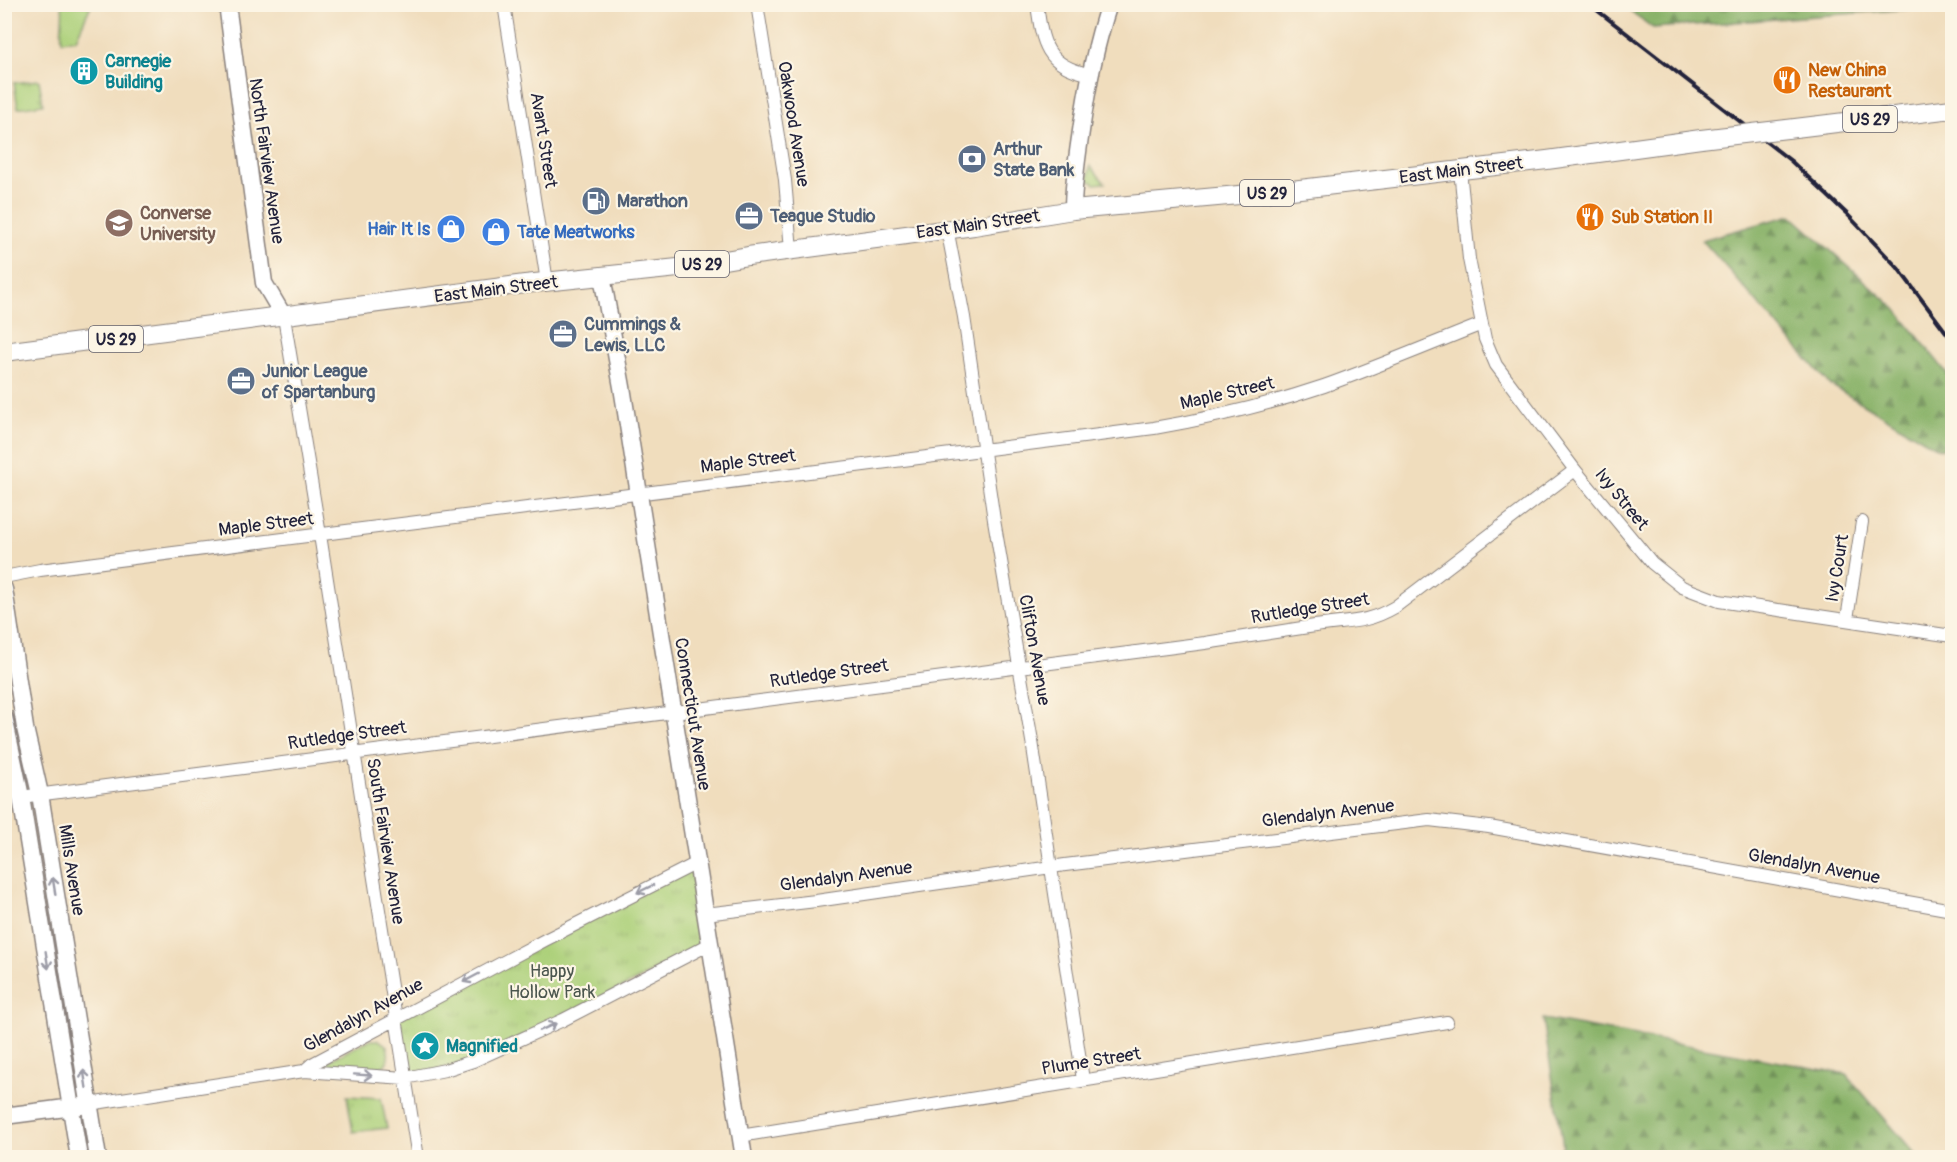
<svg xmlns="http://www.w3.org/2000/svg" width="1957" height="1162" font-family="Pangolin,sans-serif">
<defs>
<pattern id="grass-tufts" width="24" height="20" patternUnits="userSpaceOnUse" patternTransform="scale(1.5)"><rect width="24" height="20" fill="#acd079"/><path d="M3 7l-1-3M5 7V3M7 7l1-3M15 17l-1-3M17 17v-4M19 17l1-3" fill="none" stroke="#94b26a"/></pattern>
<pattern id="forest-firs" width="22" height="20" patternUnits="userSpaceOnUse" patternTransform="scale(1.5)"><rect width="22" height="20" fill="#89b269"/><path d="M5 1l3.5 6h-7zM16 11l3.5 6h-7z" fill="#709058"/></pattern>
</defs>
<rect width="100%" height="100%" fill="#fcf5e5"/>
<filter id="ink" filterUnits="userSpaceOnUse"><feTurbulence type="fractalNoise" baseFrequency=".0167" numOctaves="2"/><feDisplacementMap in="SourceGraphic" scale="12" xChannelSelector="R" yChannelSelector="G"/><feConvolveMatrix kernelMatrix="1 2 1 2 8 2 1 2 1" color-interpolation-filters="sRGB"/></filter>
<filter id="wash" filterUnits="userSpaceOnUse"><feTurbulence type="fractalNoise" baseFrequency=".008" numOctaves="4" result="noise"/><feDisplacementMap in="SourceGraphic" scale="24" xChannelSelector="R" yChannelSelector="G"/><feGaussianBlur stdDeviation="1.35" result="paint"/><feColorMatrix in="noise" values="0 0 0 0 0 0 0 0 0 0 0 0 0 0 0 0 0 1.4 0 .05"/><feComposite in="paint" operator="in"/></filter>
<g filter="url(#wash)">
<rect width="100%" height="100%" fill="#f0ddbd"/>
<path fill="url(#grass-tufts)" stroke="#67795a" stroke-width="1.5" d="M39,80L43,104L18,108L14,83Z
M697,863L710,944L473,1061L405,1078L395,1019Z
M347,1096L381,1098L387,1128L353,1132Z"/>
<path fill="url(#forest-firs)" stroke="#566a52" stroke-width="1.5" d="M1952,4V6L1653,28L1622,5Z
M1791,215L1896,309L1950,377L1952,383V451L1937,448L1829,384L1702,240Z
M1543,1019L1846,1074L1918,1157H1551L1563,1146Z"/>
<path fill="#acd079" stroke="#67795a" stroke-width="1.5" d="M62,5H91L76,39L62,41C60,28 64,17 62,5Z
M1090,166L1105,183L1095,184L1088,180Z
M369,1040H379L387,1046C397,1081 351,1069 330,1067L328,1064L330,1060Z"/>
</g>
<g filter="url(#ink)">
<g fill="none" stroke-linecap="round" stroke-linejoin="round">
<g stroke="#89807c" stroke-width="14">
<path id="street" d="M504,4L547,282
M757,4L785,180L791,250
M1037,4C1042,43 1046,66 1089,74
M1460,170L1469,259L1485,339L1496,365L1575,470L1652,563L1682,587L1719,601L1952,636
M947,228L964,317L994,520L1032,741L1083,1080
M284,317L320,535L418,1158
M4,577L40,570L1154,428C1212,418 1268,405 1324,386C1377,367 1429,345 1482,324
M1847,619L1862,522
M21,797L1205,643C1242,637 1278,632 1315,626C1347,621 1366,624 1395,607L1575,470
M705,914L816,901L1065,865L1429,820L1489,827L1952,910
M304,1071L312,1064L545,940L697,863
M89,1104L304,1071L405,1078L445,1070L473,1061L563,1020L710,944
M740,1136L1447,1022"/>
</g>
<g stroke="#89807c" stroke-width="19">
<path id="secondary" d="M227,4L264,283L284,317
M1073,210C1073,183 1077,158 1081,131C1087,88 1095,46 1109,4
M602,276L622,387L744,1158
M4,589L25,728L40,794L98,1158
M4,717L21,797L79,1158
M4,1116L81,1106"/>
</g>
<g stroke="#89807c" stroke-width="20">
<path id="primary" d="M1787,129L1952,109
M4,352L525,284L678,268L748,256L974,226L1073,210L1283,191L1547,160L1701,139"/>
</g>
<use href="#street" stroke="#fff" stroke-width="12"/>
<use href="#secondary" stroke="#fff" stroke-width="16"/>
<use href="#primary" stroke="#fff" stroke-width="18"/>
<path stroke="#22223b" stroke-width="4" d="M1589,4L1791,161L1847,214L1898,268L1952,340"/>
<g stroke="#89807c" stroke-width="20" stroke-linecap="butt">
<path id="primary-bridge" d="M1701,139L1787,129"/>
</g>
<use href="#primary-bridge" stroke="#fff" stroke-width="18"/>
</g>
<defs><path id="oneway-shaft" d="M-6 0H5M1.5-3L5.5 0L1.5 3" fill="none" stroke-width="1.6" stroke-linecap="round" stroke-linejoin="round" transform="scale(1.5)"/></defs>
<g stroke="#9c9ca7">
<use href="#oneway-shaft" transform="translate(54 886) rotate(-99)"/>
<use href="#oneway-shaft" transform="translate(645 889) rotate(154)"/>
<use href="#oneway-shaft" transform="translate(47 960) rotate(81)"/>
<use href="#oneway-shaft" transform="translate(471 978) rotate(152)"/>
<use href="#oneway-shaft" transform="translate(548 1027) rotate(-24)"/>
<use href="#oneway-shaft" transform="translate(363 1075) rotate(4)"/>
<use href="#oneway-shaft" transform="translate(85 1079) rotate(-99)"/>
</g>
</g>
<defs>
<g id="building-disc" transform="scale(1.5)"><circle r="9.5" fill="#0f9aa8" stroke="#fcf5e5"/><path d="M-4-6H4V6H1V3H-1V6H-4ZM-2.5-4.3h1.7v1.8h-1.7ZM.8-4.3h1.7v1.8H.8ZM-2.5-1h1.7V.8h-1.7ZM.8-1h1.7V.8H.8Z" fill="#fff"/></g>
<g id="restaurant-disc" transform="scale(1.5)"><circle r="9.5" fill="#e8710a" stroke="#fcf5e5"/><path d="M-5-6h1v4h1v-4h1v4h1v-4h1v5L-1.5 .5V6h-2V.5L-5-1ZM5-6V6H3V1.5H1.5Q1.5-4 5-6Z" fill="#fff"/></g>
<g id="bank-disc" transform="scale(1.5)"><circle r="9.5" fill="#5c6f8a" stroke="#fcf5e5"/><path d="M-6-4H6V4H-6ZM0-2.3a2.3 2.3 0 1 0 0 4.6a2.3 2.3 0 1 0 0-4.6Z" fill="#fff"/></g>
<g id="fuel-disc" transform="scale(1.5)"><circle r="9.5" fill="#5c6f8a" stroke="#fcf5e5"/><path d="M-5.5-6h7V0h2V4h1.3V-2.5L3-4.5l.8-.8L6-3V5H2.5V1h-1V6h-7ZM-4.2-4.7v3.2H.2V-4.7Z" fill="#fff"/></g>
<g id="office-disc" transform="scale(1.5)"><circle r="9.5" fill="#5c6f8a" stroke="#fcf5e5"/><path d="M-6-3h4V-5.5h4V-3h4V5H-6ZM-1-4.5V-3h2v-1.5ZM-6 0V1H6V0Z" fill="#fff"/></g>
<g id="university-disc" transform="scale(1.5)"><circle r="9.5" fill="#8d6e63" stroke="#fcf5e5"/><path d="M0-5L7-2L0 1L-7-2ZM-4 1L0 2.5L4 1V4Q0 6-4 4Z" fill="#fff"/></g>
<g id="shop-disc" transform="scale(1.5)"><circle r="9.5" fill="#3f7fe0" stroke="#fcf5e5"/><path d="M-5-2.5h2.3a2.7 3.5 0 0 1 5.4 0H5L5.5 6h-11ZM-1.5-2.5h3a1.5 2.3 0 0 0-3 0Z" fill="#fff"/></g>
<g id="sight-disc" transform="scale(1.5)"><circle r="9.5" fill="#0f9aa8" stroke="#fcf5e5"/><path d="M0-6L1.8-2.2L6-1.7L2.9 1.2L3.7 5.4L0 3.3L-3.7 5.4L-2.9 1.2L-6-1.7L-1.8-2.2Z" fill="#fff"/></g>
</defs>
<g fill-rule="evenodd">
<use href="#building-disc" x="84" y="71"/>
<use href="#restaurant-disc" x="1787" y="80"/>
<use href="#bank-disc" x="972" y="159"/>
<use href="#fuel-disc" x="596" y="201"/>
<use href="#office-disc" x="749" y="216"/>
<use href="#restaurant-disc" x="1590" y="217"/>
<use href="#university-disc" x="119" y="223"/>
<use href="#shop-disc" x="451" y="229"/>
<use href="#shop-disc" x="496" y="232"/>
<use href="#office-disc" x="563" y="334"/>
<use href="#office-disc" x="241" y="381"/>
<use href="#sight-disc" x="425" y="1046"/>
</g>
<g text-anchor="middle" stroke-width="4.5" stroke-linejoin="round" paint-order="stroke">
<g fill="#fcf5e5" stroke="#63616e" stroke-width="1.5">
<rect x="1843" y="106" width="54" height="26" rx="4.5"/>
<rect x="1240" y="180" width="54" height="26" rx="4.5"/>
<rect x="675" y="251" width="54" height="26" rx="4.5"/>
<rect x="89" y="326" width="54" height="26" rx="4.5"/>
</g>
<g font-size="16" font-weight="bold" fill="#22223b">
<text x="1870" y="125">US 29</text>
<text x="1267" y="199">US 29</text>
<text x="702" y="270">US 29</text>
<text x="116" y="345">US 29</text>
</g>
<g font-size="18" font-weight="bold" fill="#0d838f" stroke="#fcf5e5" text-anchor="start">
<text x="105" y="67">Carnegie<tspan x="105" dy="21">Building</tspan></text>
<text x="446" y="1052">Magnified</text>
</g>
<g font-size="18" font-weight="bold" fill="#c56008" stroke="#fcf5e5" text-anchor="start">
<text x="1808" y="76">New China<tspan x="1808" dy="21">Restaurant</tspan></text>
<text x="1611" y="223">Sub Station II</text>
</g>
<g font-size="18" fill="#22223b" stroke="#fcf5e5">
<text transform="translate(794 124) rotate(81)" y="6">Oakwood Avenue</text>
<text transform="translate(544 140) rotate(81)" y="6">Avant Street</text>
<text transform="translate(267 161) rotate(82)" y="6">North Fairview Avenue</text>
<text transform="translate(1461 170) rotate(-7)" y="6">East Main Street</text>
<text transform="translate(978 224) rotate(-8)" y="6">East Main Street</text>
<text transform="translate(496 289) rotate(-7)" y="6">East Main Street</text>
<text transform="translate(1227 393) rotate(-13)" y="6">Maple Street</text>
<text transform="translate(748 461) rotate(-7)" y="6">Maple Street</text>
<text transform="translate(1622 499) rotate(51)" y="6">Ivy Street</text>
<text transform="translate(266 524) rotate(-7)" y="6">Maple Street</text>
<text transform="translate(1837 568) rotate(-81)" y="6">Ivy Court</text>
<text transform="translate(1310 608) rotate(-9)" y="6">Rutledge Street</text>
<text transform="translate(1035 650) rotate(80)" y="6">Clifton Avenue</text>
<text transform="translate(829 673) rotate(-8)" y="6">Rutledge Street</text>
<text transform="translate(693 714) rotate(81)" y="6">Connecticut Avenue</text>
<text transform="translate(347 735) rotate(-8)" y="6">Rutledge Street</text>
<text transform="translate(1328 813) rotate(-7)" y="6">Glendalyn Avenue</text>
<text transform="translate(386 841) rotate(81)" y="6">South Fairview Avenue</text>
<text transform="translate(1814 866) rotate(10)" y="6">Glendalyn Avenue</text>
<text transform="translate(72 870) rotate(81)" y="6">Mills Avenue</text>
<text transform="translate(846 876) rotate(-8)" y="6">Glendalyn Avenue</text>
<text transform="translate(363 1015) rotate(-29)" y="6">Glendalyn Avenue</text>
<text transform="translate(1091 1061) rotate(-9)" y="6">Plume Street</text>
</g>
<g font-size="18" font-weight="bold" fill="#4e5e75" stroke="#fcf5e5" text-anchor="start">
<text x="993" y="155">Arthur<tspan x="993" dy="21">State Bank</tspan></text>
<text x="617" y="207">Marathon</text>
<text x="770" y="222">Teague Studio</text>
<text x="584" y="330">Cummings &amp;<tspan x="584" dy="21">Lewis, LLC</tspan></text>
<text x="262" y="377">Junior League<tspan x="262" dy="21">of Spartanburg</tspan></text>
</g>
<g font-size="18" font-weight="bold" fill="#785e54" stroke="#fcf5e5" text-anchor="start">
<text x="140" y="219">Converse<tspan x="140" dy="21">University</tspan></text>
</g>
<g font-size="18" font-weight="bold" fill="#366cbe" stroke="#fcf5e5" text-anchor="end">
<text x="430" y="235">Hair It Is</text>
<text x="517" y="238" text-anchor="start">Tate Meatworks</text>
</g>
<g font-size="18" fill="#4b564e" stroke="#fcf5e5">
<text x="552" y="977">Happy<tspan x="552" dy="21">Hollow Park</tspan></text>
</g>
</g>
<rect width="1957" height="1162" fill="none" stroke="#fcf5e5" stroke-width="24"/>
</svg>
